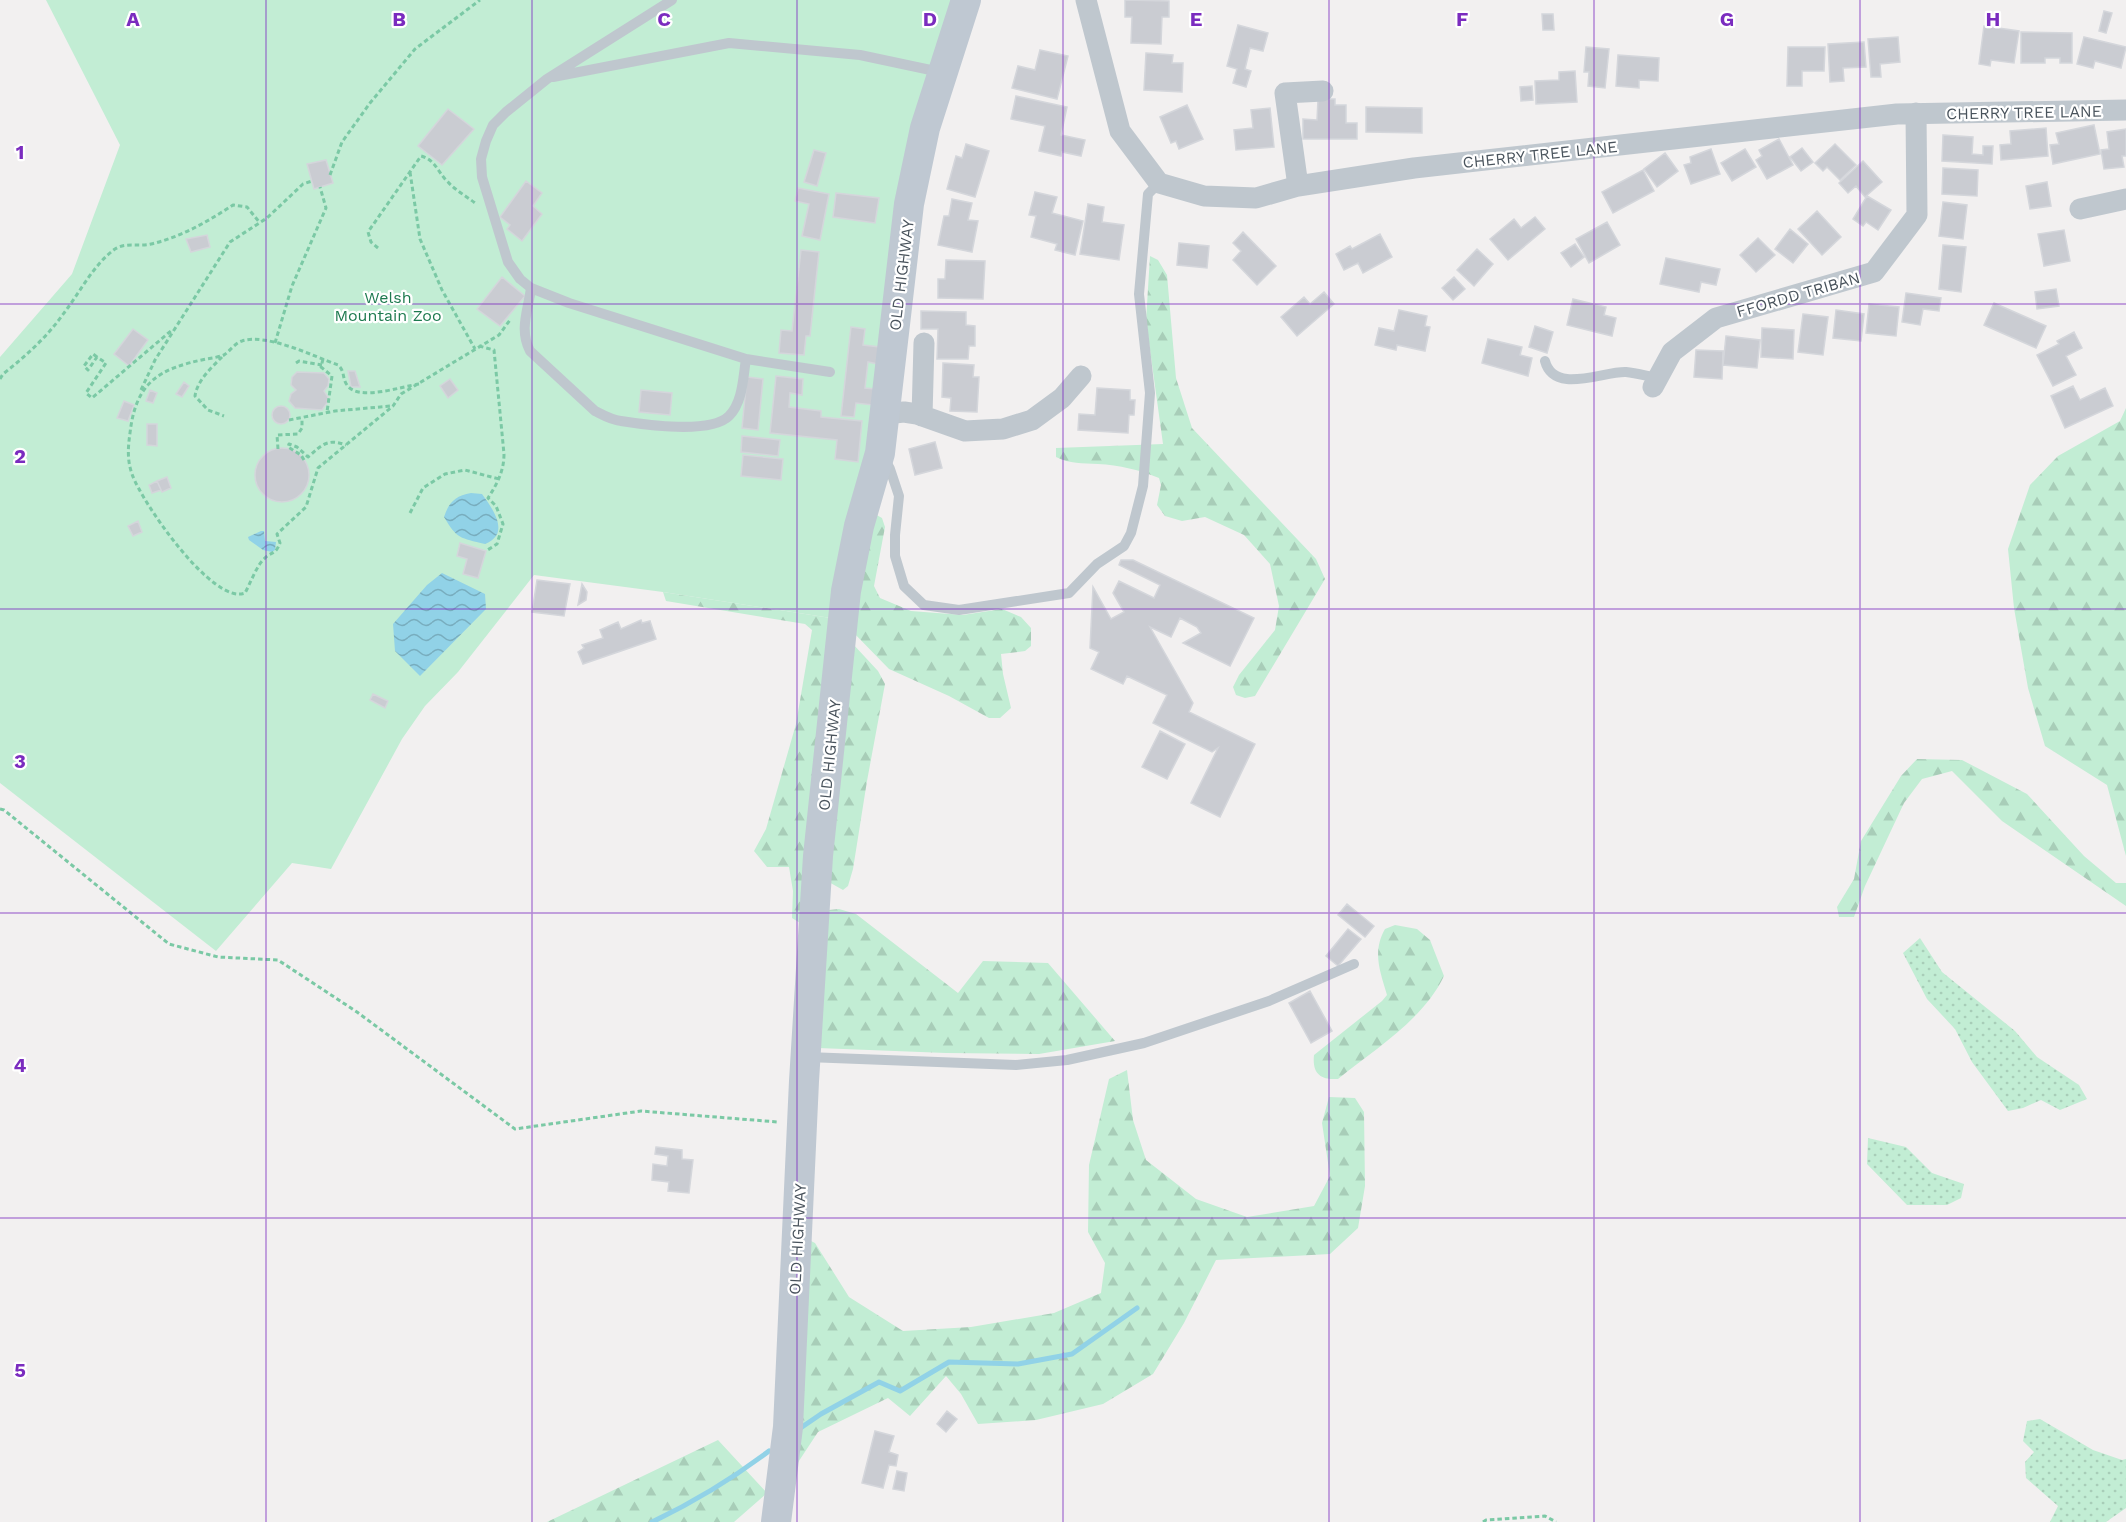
<svg xmlns="http://www.w3.org/2000/svg" width="2126" height="1522" font-family="'Work Sans',sans-serif">
<defs>
<pattern id="grass-dots" width="8" height="8" patternUnits="userSpaceOnUse" patternTransform="scale(1.5)"><rect width="8" height="8" fill="#c2edd4"/><path d="M2 2h.1M6 6h.1" fill="none" stroke="#a8cdb8" stroke-width="1.8" stroke-linecap="round"/></pattern>
<pattern id="forest-firs" width="22" height="20" patternUnits="userSpaceOnUse" patternTransform="scale(1.5)"><rect width="22" height="20" fill="#c2edd4"/><path d="M5 1l3.5 6h-7zM16 11l3.5 6h-7z" fill="#a8cdb8"/></pattern>
<pattern id="water-waves" width="16" height="10" patternUnits="userSpaceOnUse" patternTransform="scale(1.5)"><rect width="16" height="10" fill="#91d2e7"/><path d="M0 5q4-4 8 0t8 0" fill="none" stroke="#78adbe"/></pattern>
</defs>
<rect width="100%" height="100%" fill="#f2f0f0"/>
<path fill="url(#grass-dots)" d="M1920,938L1942,972L2015,1031L2037,1057L2079,1085L2087,1099L2060,1110L2041,1100L2023,1108L2008,1111L1972,1062L1955,1029L1927,999L1903,953Z
M1868,1138L1906,1147L1932,1173L1964,1184L1961,1198L1947,1205H1907L1867,1164Z
M2040,1419L2093,1450L2122,1460L2126,1459V1508L2106,1522H2050L2058,1506L2026,1478L2025,1462L2034,1452L2023,1441L2027,1421Z"/>
<path fill="url(#forest-firs)" d="M1150,256L1158,260L1167,275L1176,378L1192,428L1316,559L1325,579L1255,696L1245,698L1236,695L1233,687L1239,675L1275,630L1279,606L1270,564L1244,535L1205,517L1182,521L1165,516L1157,505L1161,485L1159,478C1140,470 1119,465 1098,464C1082,463 1070,464 1056,457V448L1163,444L1146,321Z
M2126,408V856L2107,785L2045,746L2028,688L2014,608L2008,549L2030,485L2058,456L2120,421Z
M873,513L882,518L885,527L874,586L880,598L911,611L963,615L1002,609L1021,617L1031,628V646L1025,651L1001,654L1003,674L1011,708L1000,718H989L949,696L889,669L850,629Z
M663,592L837,619L800,923L792,918L793,891L789,867H767L754,851L766,829L796,724L812,630L805,624L666,601Z
M852,643L878,671L885,684L867,781L853,869L848,886L843,890L827,881Z
M1917,759L1962,760L2027,794L2084,856L2116,883H2126V906L2002,821L1952,771L1922,779L1904,803L1865,886L1854,917H1839L1837,907L1854,879L1861,841L1901,776Z
M839,909L856,914L958,993L983,961L1048,963L1115,1041L1039,1054L946,1053L818,1048L829,910Z
M1395,925L1417,929L1430,940L1444,976C1423,1020 1375,1049 1338,1079C1321,1080 1312,1074 1314,1055L1382,1001L1387,995C1380,971 1372,952 1385,929Z
M1127,1070L1133,1120L1146,1160L1196,1199L1247,1217L1314,1206L1330,1176L1322,1123L1329,1097L1355,1098L1364,1112L1365,1186L1358,1228L1330,1254L1216,1260L1184,1323L1153,1374L1103,1404L1036,1420L978,1424L961,1394L946,1376L910,1416L888,1398L818,1432L793,1470L809,1240L815,1243L849,1297L903,1331L971,1327L1054,1313L1101,1293L1105,1263L1088,1232L1089,1165L1109,1079Z
M718,1440L767,1493L734,1522H547Z"/>
<path fill="#c2edd4" d="M46,0H965L884,349L837,619L663,592L534,575L458,672L425,706L402,739L331,869L292,863L216,951L0,783V357L72,274L120,145Z"/>
<path fill="url(#water-waves)" d="M471,493L482,494C493,509 511,534 485,544C460,538 457,539 444,517C449,502 455,496 471,493Z
M261,531H264L265,541L276,542L275,550L272,552L263,550L249,540L248,537Z
M442,573L485,594L486,609L420,676L395,651L393,624L427,585Z"/>
<g fill="none" stroke-linecap="round" stroke-linejoin="round">
<path stroke="#91d2e7" stroke-width="5" d="M802,1427L821,1414L879,1382L900,1391L949,1362L1018,1364L1072,1354L1137,1308
M652,1522C694,1502 732,1479 769,1451"/>
</g>
<path fill="#caccd2" stroke="#d4d6db" stroke-width="1.5" d="M1125,0L1169,1V17H1162L1161,44L1131,43L1132,17H1125Z
M2104,11L2112,13L2106,33L2099,31Z
M1542,14H1553L1554,30H1543Z
M1238,25L1268,33L1263,51L1250,48L1245,69L1251,71L1246,87L1233,83L1237,69L1227,66Z
M1984,26L2019,31L2014,63L1991,60L1990,66L1979,64Z
M2021,32L2072,33V63H2060V58H2045V63H2021Z
M1898,37L1900,62L1880,64L1881,77H1871L1868,39Z
M2084,37L2126,47L2121,68L2095,61L2093,68L2077,64Z
M1864,42L1866,67L1843,68L1844,81L1830,82L1828,44Z
M1586,47L1609,49L1605,88L1588,86L1589,72H1584Z
M1788,47H1825L1824,71H1802V86H1787Z
M1040,50L1068,56L1057,99L1012,88L1018,66L1035,70Z
M1146,53L1173,55L1172,63H1183L1182,92L1144,90Z
M1618,55L1659,58L1658,81L1639,80V88L1616,86Z
M1575,71L1577,102L1536,104L1535,81L1559,80V72Z
M1532,86L1533,100L1521,101L1520,87Z
M1016,96L1067,107L1061,135L1085,140L1081,156L1062,152L1061,156L1039,151L1045,126L1011,119Z
M1318,99H1335V105H1346V123H1357V139H1303V119L1317,120Z
M1187,105L1203,139L1179,149L1176,141L1171,143L1160,117Z
M1366,107L1422,108V133L1366,132Z
M1270,108L1274,147L1236,150L1234,130L1253,128L1251,110Z
M448,109L474,129L442,165L418,146Z
M2094,125L2100,154L2053,164L2050,145L2059,144L2056,133Z
M2046,128L2048,156L2001,160L2000,145L2011,144L2010,131Z
M2126,129V156H2122L2124,167L2104,169L2101,150L2109,149L2107,132Z
M1943,135L1973,137L1972,154L1983,155V146H1993L1992,164L1942,161Z
M1779,139L1793,165L1767,179L1756,160L1762,156L1759,150Z
M966,144L989,151L975,197L947,189L956,156L962,158Z
M1835,144L1856,165L1840,180L1827,167L1823,171L1815,163Z
M1802,148L1813,162L1801,171L1790,157Z
M1711,149L1720,174L1691,184L1684,165L1691,163L1690,157Z
M1745,149L1756,167L1732,181L1721,163Z
M814,150L826,153L817,186L804,182Z
M1665,153L1678,171L1657,187L1644,169Z
M326,160L333,183L314,189L307,164Z
M1863,161L1882,182L1865,197L1856,186L1848,193L1839,183Z
M1943,168L1978,170L1977,196L1942,194Z
M1643,170L1654,191L1613,213L1602,192Z
M526,181L542,193L533,206L542,214L522,241L507,229L510,225L500,217Z
M2047,182L2051,206L2030,209L2026,186Z
M798,188L829,194L820,240L802,236L809,204L795,201Z
M1035,192L1057,197L1052,213L1083,221L1075,255L1055,250L1057,244L1031,237L1036,216L1029,215Z
M836,193L879,198L875,223L833,217Z
M1867,196L1891,210L1878,230L1866,222L1863,226L1853,219Z
M952,199L972,203L968,220L978,221L972,252L938,245L944,216H949Z
M1943,202L1967,205L1963,239L1939,236Z
M1088,204L1104,207L1102,222L1124,225L1119,260L1080,254Z
M1817,211L1841,237L1822,255L1798,229Z
M1535,217L1545,229L1508,260L1490,239L1514,219L1521,228Z
M1607,222L1620,245L1589,263L1576,239Z
M1790,229L1808,244L1793,263L1775,249Z
M2064,230L2070,261L2044,266L2038,234Z
M1243,232L1276,266L1257,285L1233,260L1241,251L1233,243Z
M1380,234L1392,257L1363,273L1358,263L1344,270L1336,254L1350,246L1352,249Z
M207,235L210,247L191,252L186,239Z
M1758,238L1775,255L1756,272L1740,255Z
M1179,243L1209,246L1207,268L1177,265Z
M1575,244L1584,257L1571,267L1561,253Z
M1943,245L1966,247L1961,292L1939,289Z
M1477,249L1493,264L1474,286L1457,270Z
M801,250L819,252L810,336H806L804,355L779,353L781,330L792,331Z
M1666,258L1720,269L1716,285L1701,282L1699,292L1660,284Z
M946,260L985,261L983,299L938,298V279H945Z
M502,277L525,296L500,326L477,309Z
M1454,277L1465,289L1453,300L1442,288Z
M2056,289L2059,306L2037,309L2035,292Z
M1324,292L1334,304L1297,336L1281,317L1304,297L1310,304Z
M1906,293L1941,298L1939,311L1923,309L1920,325L1902,322Z
M1573,299L1606,307L1604,315L1616,318L1612,336L1567,325Z
M1994,303L2046,326L2036,348L1984,325Z
M1869,304L1899,307L1896,336L1866,333Z
M1399,310L1427,316L1425,326L1430,327L1425,351L1397,345L1396,350L1375,345L1379,328L1394,331Z
M1836,310L1864,314L1861,341L1833,338Z
M921,311L966,312V325L975,326V346H969L968,359H937L938,329H921Z
M1803,314L1828,317L1823,355L1798,352Z
M1535,326L1553,332L1547,353L1529,347Z
M851,327L865,329L863,345L880,347L878,364L868,362L865,388L875,389L873,405L856,403L854,417L841,416Z
M1762,328L1794,330L1793,359L1761,357Z
M133,329L148,340L129,366L114,354Z
M2074,332L2082,348L2066,356L2076,375L2053,386L2037,355L2059,344L2057,341Z
M1726,336L1760,340L1757,368L1723,365Z
M1488,339L1522,347L1520,355L1532,358L1528,376L1482,363Z
M1696,350L1723,351L1722,379L1694,377Z
M943,363L974,365L973,377H979L977,412L950,411L951,398L942,397Z
M348,371H355L360,387H351Z
M297,372L324,373L329,379L328,386L324,391L328,397L327,403L322,410L295,408L289,401L291,394L296,390L291,385L292,377Z
M776,376L803,379L802,395L790,393L789,407L821,411V417L862,421L858,462L835,459L837,440L770,433Z
M747,377L763,379L758,430L742,428Z
M450,379L458,390L448,398L440,386Z
M184,382L189,386L182,397L176,394Z
M2073,386L2080,400L2105,388L2113,406L2065,428L2051,396Z
M1097,388L1130,390V400H1135L1134,415H1129L1128,433L1078,430L1079,414L1095,415Z
M150,390L157,393L153,403L146,401Z
M641,390L672,393L670,415L639,412Z
M124,401L134,405L128,421L117,418Z
M272 415a9 9 0 1 1 18 0a9 9 0 1 1-18 0Z
M147,424H157V446L147,445Z
M742,436L780,440L778,456L741,452Z
M935,442L942,468L915,475L909,449Z
M255 475a27 27 0 1 1 54 0a27 27 0 1 1-54 0Z
M743,455L783,459L781,480L741,476Z
M167,477L171,488L162,492L157,481Z
M157,481L161,490L152,493L149,485Z
M138,521L142,532L133,536L128,526Z
M460,543L486,551L478,578L463,574L467,559L457,556Z
M1121,560H1133L1254,618L1230,666L1183,643L1201,633L1197,627L1180,618L1171,637L1150,627L1193,703L1189,712L1255,744L1220,817L1191,803L1218,748L1212,752L1153,723L1167,695L1127,676L1123,684L1091,669L1099,652L1090,648L1093,587L1111,619L1124,612L1113,593L1119,581L1154,598L1160,585L1119,565Z
M537,580L570,584L564,616L532,612Z
M582,584L587,592L586,600L578,605Z
M641,620L642,623L650,621L656,639L583,664L578,652L584,648L582,645L603,638L600,630L618,622L621,629Z
M373,694L388,701L385,708L370,700Z
M1160,731L1185,744L1167,779L1142,767Z
M1347,904L1374,926L1365,937L1338,915Z
M1348,929L1361,939L1338,966L1326,956Z
M1310,991L1332,1031L1311,1043L1289,1003Z
M656,1147L682,1150V1159L693,1160L689,1193L668,1191L669,1182L652,1180L653,1164L667,1166L668,1156L655,1154Z
M947,1411L957,1419L946,1432L937,1424Z
M875,1431L894,1436L889,1452L898,1455L896,1466L889,1465L883,1488L862,1483Z
M897,1471L907,1473L904,1491L893,1489Z"/>
<g fill="none" stroke-linecap="round" stroke-linejoin="round">
<path stroke="#7bc9a5" stroke-width="3" stroke-dasharray="4.5 3" stroke-linecap="butt" d="M410,172L420,239L442,290L475,349
M330,175L342,142L370,103L415,49L480,0
M378,248L371,242L368,232L421,156C436,160 438,173 448,182C455,190 466,196 475,203
M275,343L292,286L326,208L320,187
M479,346L494,350L504,454C504,471 497,484 488,498L496,506L503,524L497,544L486,551
M97,357L93,354L84,366L88,370L97,357L106,363L86,393L92,398L172,330
M222,357C211,368 197,381 195,396L208,410L224,416
M323,359L321,367L332,376L327,412
M296,363L299,361L322,365
M0,379L3,374C26,356 47,337 64,313C80,292 94,264 115,249C126,242 139,247 151,244C181,237 207,222 233,205L247,207L260,223
M419,384C403,386 358,402 347,385C342,378 345,371 338,365C313,356 267,333 242,341C235,343 230,351 224,355C219,357 212,358 206,359C158,369 136,382 130,433C128,447 127,460 132,474C141,501 213,606 245,593C250,584 257,565 264,559C271,551 275,556 280,543L277,534L306,507L318,468L393,406L401,394L499,335L510,320
M141,390L155,360L230,242L267,218L303,184L312,181
M289,420L335,411L391,406
M278,449L277,435L298,434L302,428V418
M304,460L301,455L288,447L289,444L297,447L308,457C322,445 327,438 346,445
M410,513L423,488L445,474L465,470L499,479
M0,809L4,810L169,944L218,957L278,960L357,1012L515,1129L641,1111L778,1122
M1483,1522L1486,1520L1545,1516L1556,1522"/>
<path stroke="#bfc7ce" stroke-width="10" d="M672,0L547,79L506,112L493,125L486,141L481,159L482,177L508,262L520,279L531,288C528,311 519,330 530,351L595,411C603,415 611,420 621,421C646,425 711,434 729,416C743,402 743,377 746,359
M553,77L729,43L860,55L940,72
M531,288L569,303L746,359L830,372
M1545,361C1554,395 1603,371 1626,372C1636,373 1647,376 1658,378
M884,458L890,469L899,496L895,535V556L904,586L924,605L959,610L1069,593L1097,564L1124,546L1131,533L1143,486L1150,393L1139,294L1148,194L1159,183
M807,1057L1016,1065L1067,1060L1144,1043L1269,1001L1354,964"/>
<path stroke="#bfc7ce" stroke-width="21" d="M1086,0L1120,131L1159,183L1204,196L1256,198L1298,186L1414,168L1897,114L2126,110
M1298,186L1285,93L1323,91
M2080,209L2126,199
M1653,387L1672,352L1716,318L1874,272L1917,215L1916,113
M885,414L904,412L917,414L965,431L1003,429L1032,420L1062,398L1081,376
M922,416L924,343"/>
<path stroke="#bfc8d2" stroke-width="30" d="M776,1522L788,1427L804,1081L818,856L846,591L859,526L880,453L909,204L925,128L966,0"/>
</g>
<path fill="none" stroke="#7b2cbf" stroke-width="1.5" stroke-opacity="0.55" d="M266,0V1522M532,0V1522M797,0V1522M1063,0V1522M1329,0V1522M1594,0V1522M1860,0V1522M0,304H2126M0,609H2126M0,913H2126M0,1218H2126"/>
<g text-anchor="middle" stroke-width="4.5" stroke-linejoin="round" paint-order="stroke">
<g font-size="16" fill="#49535c" stroke="#fff">
<text transform="translate(2024 112) rotate(-1)" y="6">CHERRY TREE LANE</text>
<text transform="translate(1540 154) rotate(-6)" y="6">CHERRY TREE LANE</text>
<text transform="translate(901 275) rotate(-83)" y="6">OLD HIGHWAY</text>
<text transform="translate(1798 294) rotate(-16)" y="6">FFORDD TRIBAN</text>
<text transform="translate(829 755) rotate(-84)" y="6">OLD HIGHWAY</text>
<text transform="translate(797 1239) rotate(-87)" y="6">OLD HIGHWAY</text>
</g>
<g font-size="16" fill="#1d7a4f" stroke="#fff">
<text x="388" y="303">Welsh<tspan x="388" dy="18">Mountain Zoo</tspan></text>
</g>
</g>
<g font-size="20" text-anchor="middle" font-weight="bold" fill="#7b2cbf" stroke="#fff" stroke-width="4.5" stroke-linejoin="round" paint-order="stroke">
<text x="133" y="26">A</text>
<text x="399" y="26">B</text>
<text x="664" y="26">C</text>
<text x="930" y="26">D</text>
<text x="1196" y="26">E</text>
<text x="1462" y="26">F</text>
<text x="1727" y="26">G</text>
<text x="1993" y="26">H</text>
<text x="20" y="159">1</text>
<text x="20" y="463">2</text>
<text x="20" y="768">3</text>
<text x="20" y="1072">4</text>
<text x="20" y="1377">5</text>
</g>
</svg>
